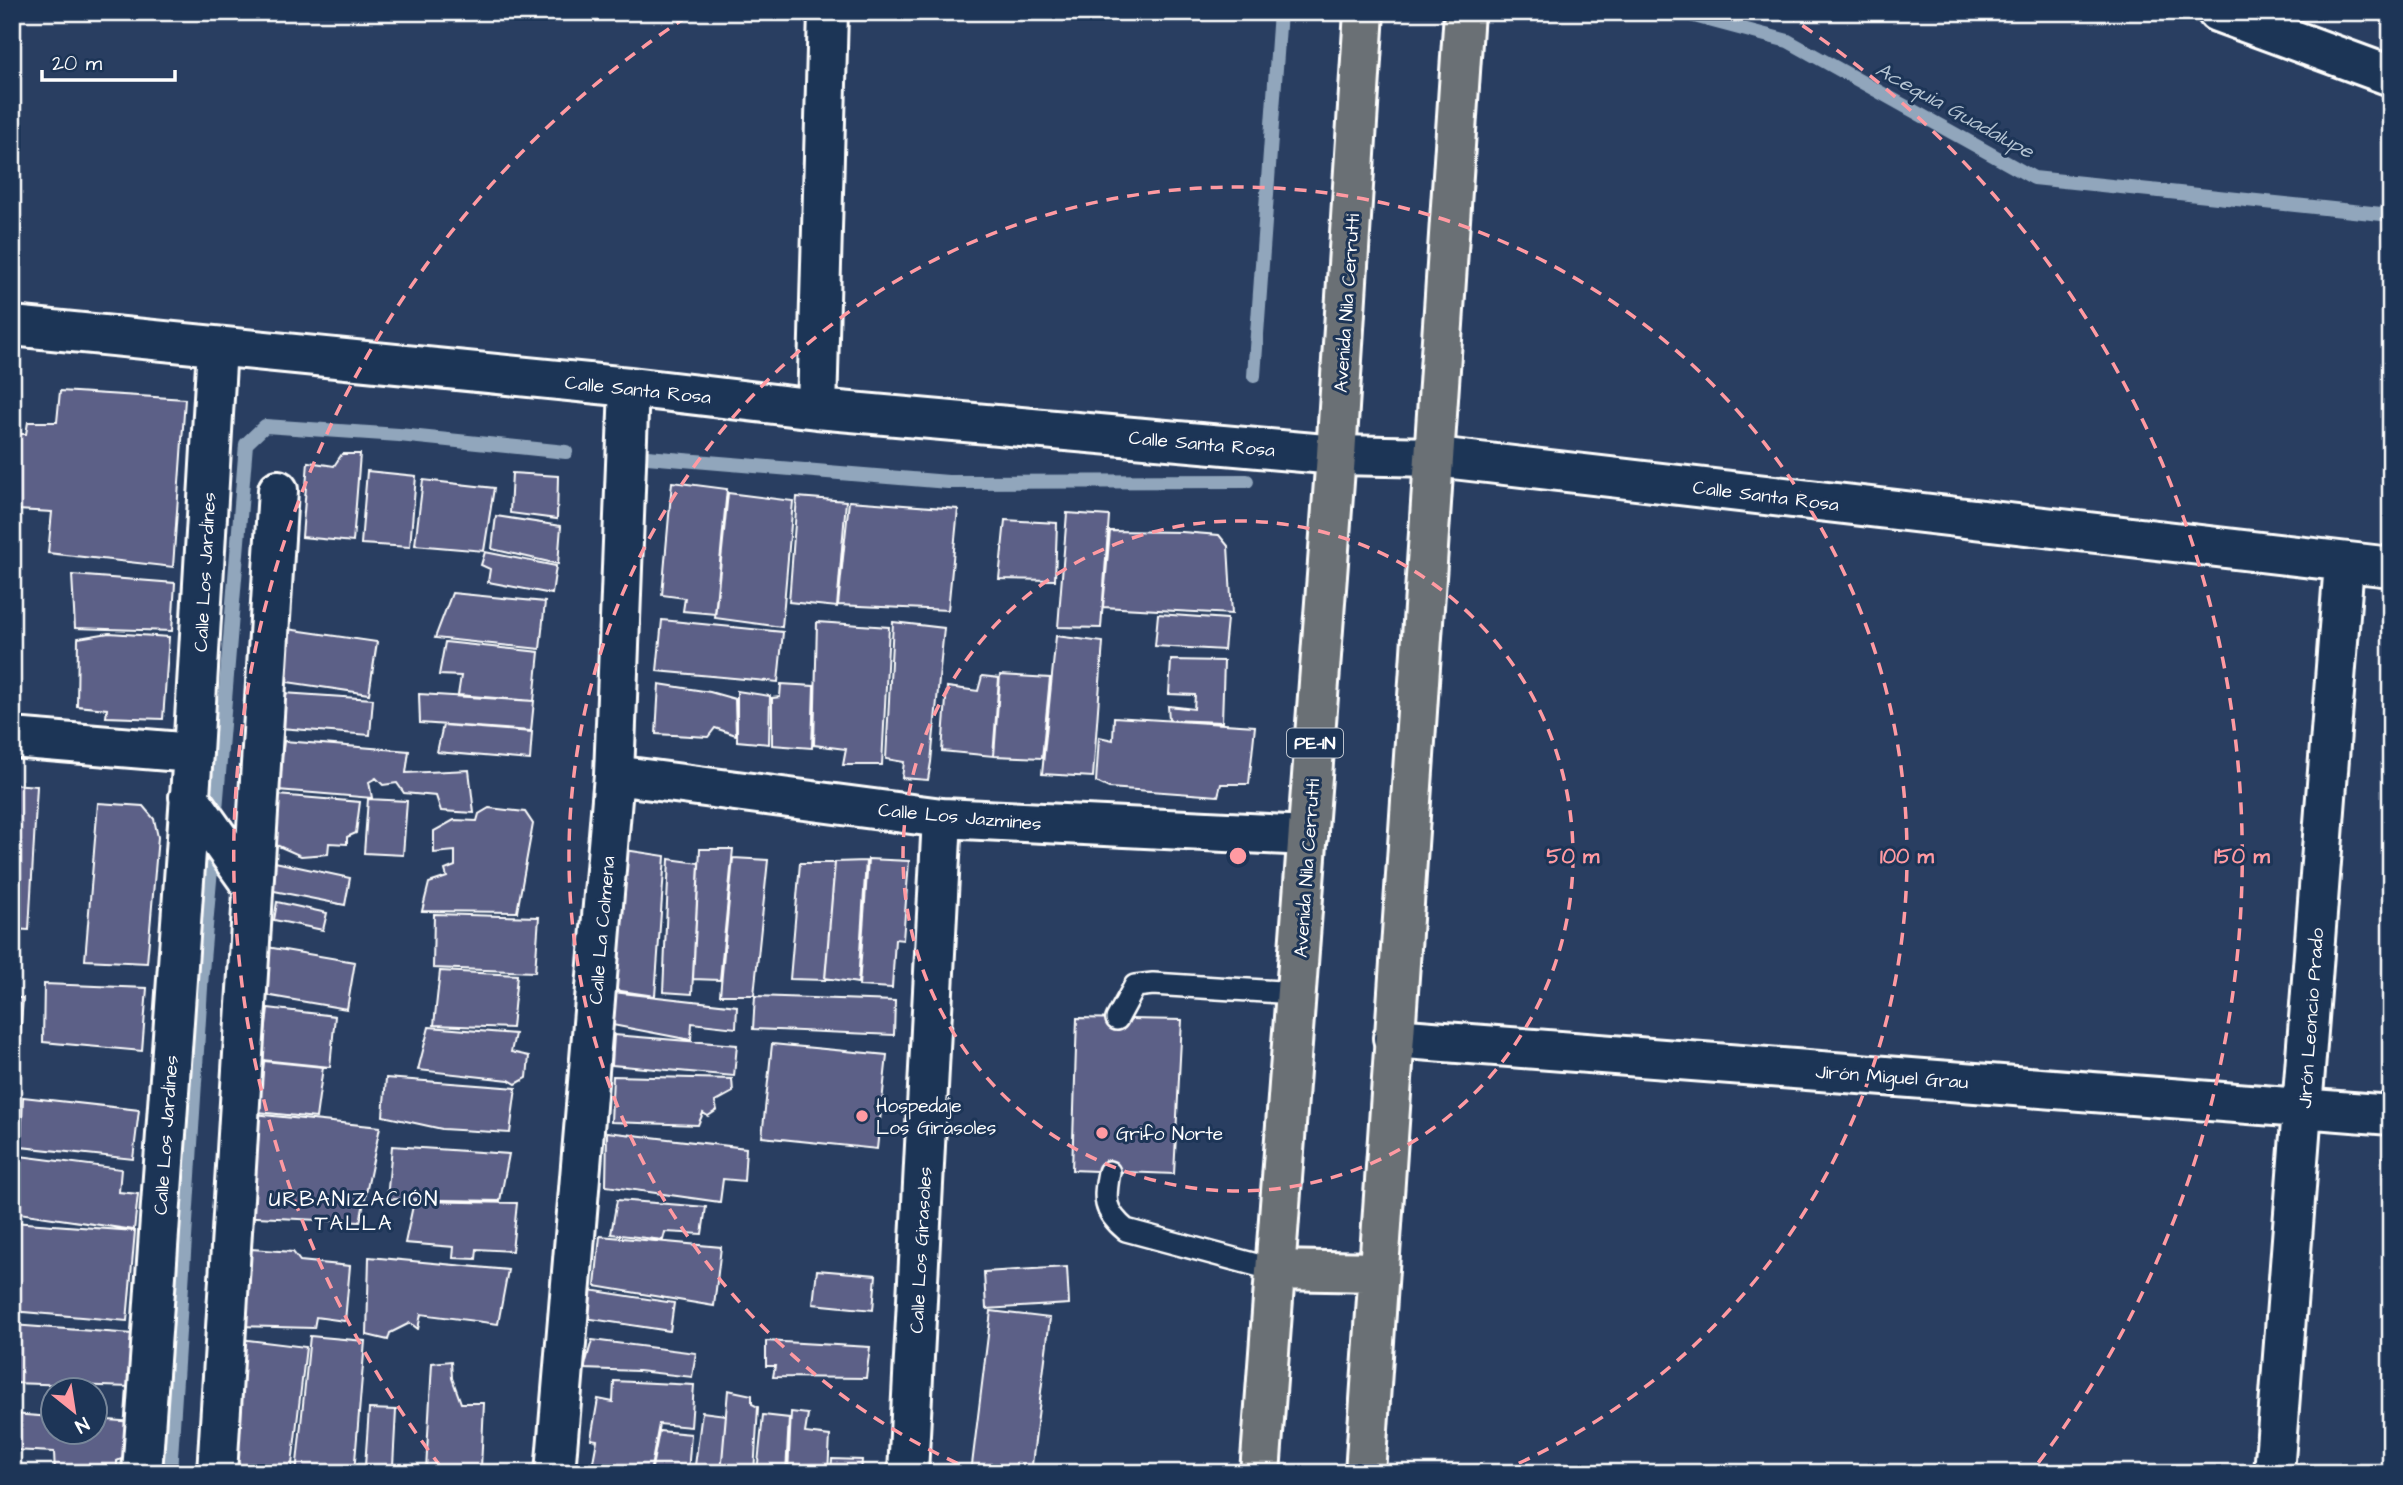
<svg xmlns="http://www.w3.org/2000/svg" width="2403" height="1485" font-family="'Architects Daughter',sans-serif">
<rect width="100%" height="100%" fill="#293e61"/>
<filter id="ink" filterUnits="userSpaceOnUse"><feTurbulence type="fractalNoise" baseFrequency=".0143" numOctaves="2"/><feDisplacementMap in="SourceGraphic" scale="14" xChannelSelector="R" yChannelSelector="G"/><feConvolveMatrix kernelMatrix="1 2 1 2 8 2 1 2 1" color-interpolation-filters="sRGB"/></filter>
<g filter="url(#ink)">
<g fill="none" stroke-linecap="round" stroke-linejoin="round">
<path stroke="#91a6bc" stroke-width="14" d="M1679,12L1788,41L2034,178L2391,215
M1254,376L1280,12
M635,456L948,482L1247,481
M215,822L246,444L265,426L399,435L566,452
M170,1473L202,972L213,846"/>
</g>
<path fill="#5b6087" stroke="#fff" stroke-width="2" d="M60,391L185,399L173,567L48,553L52,512L17,510L12,501V453L16,450L15,434H26L28,422H57Z
M342,454H360L353,542L302,537L308,462L334,466Z
M367,471L416,476L410,547L361,544Z
M512,473L558,476L557,519L510,513Z
M423,480L494,488L484,551L415,545Z
M672,482L727,489L715,614L683,611L685,598L662,595Z
M728,493L793,501L782,627L715,618Z
M797,497L846,501L837,607L789,602Z
M849,501L958,509L948,610L838,605Z
M1067,513L1109,516L1101,628L1058,627Z
M496,516L561,526L558,564L492,549Z
M1005,520L1057,523L1055,580L999,579Z
M1110,531L1182,532L1219,535L1228,546L1232,614L1103,607Z
M485,552L556,566L552,594L488,582L490,569L481,565Z
M72,575L175,583L172,631L75,628Z
M452,593L545,602L540,649L435,638Z
M1158,614L1227,619L1224,650L1155,646Z
M662,620L783,632L778,682L657,671Z
M817,622L889,627L882,765H843L846,749L814,745Z
M893,622L944,628L931,762L928,780L902,778L904,762L886,759Z
M287,629L377,642L369,694L280,681Z
M109,633L169,637L163,719L106,717L107,709L77,706L78,638Z
M1056,636L1103,642L1093,777L1042,774Z
M445,642L539,652L534,701L458,695L461,676L439,675Z
M1171,660L1224,661L1222,722L1169,720L1168,706L1194,709L1195,695L1169,694Z
M1000,675L1050,678L1042,758L994,756Z
M982,676L999,678L993,756L942,751L947,687L978,691Z
M659,684L710,692L735,699L736,735L715,728L708,737L656,734Z
M781,684L814,686L812,748L772,745V698L780,697Z
M737,691L770,696L769,744L737,741Z
M283,693L373,699L370,735L280,728Z
M419,694L534,701L531,731L420,723Z
M1114,717L1255,726L1249,784H1221L1218,796L1109,788L1096,782L1099,737L1113,740Z
M443,725L532,732L530,760L437,752Z
M284,741L409,751L406,773L469,770L474,813L441,811L436,796L404,793L397,783L383,785L376,778L369,782L372,798L278,790Z
M12,784L37,786L29,930L12,929Z
M277,795L360,802L356,833L347,837V844L329,843L328,854L301,856L274,844Z
M368,799L407,801L403,855L364,853Z
M98,803L143,806L154,819L158,837L147,963L85,960Z
M489,808L525,812L533,824L517,912L422,911L429,883L447,877L445,870L455,866V851L434,853V831L454,820L477,821L479,814Z
M700,849H733L720,980L693,979Z
M625,850L665,856L655,996L614,990Z
M733,858L768,860L754,995H720Z
M669,859L699,863L692,994L663,992Z
M868,859L909,861L903,940L895,939L892,988L859,986Z
M866,861L858,983L825,978L835,862Z
M275,862L350,878L345,905L269,890Z
M800,863H835L825,980L790,979Z
M277,902L327,913L323,930L274,920Z
M434,914L539,917L535,972L433,968Z
M261,946L355,962L347,1009L253,993Z
M440,971L517,975L512,1028L434,1025Z
M44,984L147,988L142,1051L43,1042Z
M604,991L737,1006L736,1028L692,1023L691,1040L602,1023Z
M755,996L895,1001L894,1035L753,1029Z
M12,998H23L16,1092H12Z
M268,1008L335,1016L330,1067L262,1060Z
M1077,1018L1182,1020L1174,1174L1072,1170Z
M429,1027L515,1034L511,1052L529,1056L527,1078L516,1084L509,1080L418,1070Z
M614,1035L737,1045L734,1076L612,1065Z
M772,1044L887,1055L877,1149L762,1137Z
M264,1061L323,1067L316,1118L258,1112Z
M613,1076L732,1079L733,1092L715,1102L717,1110L708,1116L703,1113L698,1125L611,1122Z
M386,1078L516,1088L510,1133L442,1129L383,1116Z
M23,1097L139,1110L133,1159L21,1147Z
M254,1114L380,1127L360,1222L233,1216Z
M607,1132L746,1148L744,1181L723,1179L720,1202L606,1186Z
M392,1146L509,1154L500,1201L387,1199Z
M12,1155L121,1169L119,1192L138,1194L134,1230L12,1212Z
M617,1200L706,1207L702,1234L665,1232L663,1240L611,1234Z
M414,1201L517,1203L512,1251L477,1249L476,1259L453,1258L454,1247L405,1243Z
M12,1222L135,1231L127,1321L12,1311Z
M600,1236L721,1247L714,1306L595,1286Z
M251,1249L293,1252L300,1261L350,1266L345,1321L316,1317L314,1328L239,1326Z
M369,1257L508,1270L498,1324L421,1314L418,1329L410,1323L390,1333L388,1340L367,1335Z
M1067,1267L1069,1304L986,1309L984,1272Z
M817,1270L876,1275L873,1310L813,1304Z
M589,1290L674,1303L670,1331L585,1318Z
M991,1311L1050,1318L1031,1473H971Z
M12,1325L133,1334L131,1387L12,1383Z
M310,1336L365,1341L354,1473H296Z
M240,1339L306,1347L291,1473H231Z
M592,1340L696,1353L692,1377L638,1371L584,1369Z
M766,1341L870,1347L866,1378L773,1377L775,1366H766Z
M451,1361L452,1378L461,1403H484L481,1469L426,1470L432,1363Z
M614,1381L694,1385L691,1427L659,1424L650,1473H591L597,1440L591,1439L598,1399L613,1402Z
M728,1390L752,1395V1404L758,1407L754,1473H721Z
M369,1409L396,1410L393,1466H365Z
M702,1412L726,1415L721,1473H694Z
M791,1412L808,1414L805,1433L830,1436L828,1473H788Z
M12,1414L52,1417V1432H94V1419L135,1422L132,1463L124,1458L117,1461V1473H55L54,1452L12,1450Z
M763,1415L789,1418L786,1473H757Z
M659,1431L691,1434L688,1473H651Z
M832,1459L862,1460L861,1473H831Z"/>
<g fill="none" stroke-linecap="round" stroke-linejoin="round">
<g stroke="#fff" stroke-width="26">
<path id="lane" d="M1117,1019L1135,986L1153,984L1296,993
M1109,1172C1104,1199 1103,1211 1126,1230L1275,1270"/>
</g>
<g stroke="#fff" stroke-width="44">
<path id="street" d="M2217,12L2391,76
M12,326L629,387L817,409L1336,455L1436,457L2391,567
M817,409L828,12
M12,738L193,753
M614,775L942,818L1308,836
M189,797L253,887
M1393,1038L2391,1115
M142,1473L193,753L217,347
M217,1473L278,490
M555,1473L614,775L629,387
M908,1473L942,818
M2274,1473L2344,563"/>
</g>
<g stroke="#fff" stroke-width="44">
<path id="highway" d="M1275,1270L1378,1272
M1260,1473L1336,455L1364,12
M1365,1473C1397,986 1434,499 1464,12"/>
</g>
<use href="#lane" stroke="#1d3557" stroke-width="21"/>
<use href="#street" stroke="#1d3557" stroke-width="38"/>
<use href="#highway" stroke="#6a7074" stroke-width="38"/>
</g>
</g>
<g fill="none" stroke="#ff9aa2" stroke-width="3.5" stroke-dasharray="12 9">
<circle cx="1238" cy="856" r="335"/>
<path d="M977 1472A669 669 0 1 1 1499 1472"/>
<path d="M441 1467A1004 1004 0 0 1 691 14M1785 14A1004 1004 0 0 1 2035 1467"/>
</g>
<g fill="#ff9aa2" stroke="#1d3557" stroke-width="2.5">
<circle cx="862" cy="1116" r="7"/>
<circle cx="1102" cy="1133" r="7"/>
</g>
<g text-anchor="middle" stroke-width="6" stroke-linejoin="round" paint-order="stroke">
<rect fill="#1d3557" stroke="#bbc2cd" stroke-width="2" x="1287" y="728.5" width="56" height="29" rx="5"/>
<g font-size="18" font-weight="bold" fill="#fff">
<text x="1315" y="749">PE-1N</text>
</g>
<g font-size="19" fill="#fff" stroke="#1d3557">
<text transform="translate(1346 303) rotate(-86)" y="7">Avenida Nila Cerrutti</text>
<text transform="translate(638 389) rotate(6)" y="7">Calle Santa Rosa</text>
<text transform="translate(1202 443) rotate(5)" y="7">Calle Santa Rosa</text>
<text transform="translate(1766 495) rotate(7)" y="7">Calle Santa Rosa</text>
<text transform="translate(204 572) rotate(-87)" y="7">Calle Los Jardines</text>
<text transform="translate(960 816) rotate(5)" y="7">Calle Los Jazmines</text>
<text transform="translate(1306 868) rotate(-86)" y="7">Avenida Nila Cerrutti</text>
<text transform="translate(601 930) rotate(-85)" y="7">Calle La Colmena</text>
<text transform="translate(2310 1018) rotate(-86)" y="7">Jirón Leoncio Prado</text>
<text transform="translate(1892 1076) rotate(4)" y="7">Jirón Miguel Grau</text>
<text transform="translate(165 1135) rotate(-86)" y="7">Calle Los Jardines</text>
<text transform="translate(920 1250) rotate(-87)" y="7">Calle Los Girasoles</text>
</g>
<g font-size="19" fill="#fff" stroke="#1d3557" text-anchor="start">
<text x="876" y="1112">Hospedaje<tspan x="876" dy="22">Los Girasoles</tspan></text>
<text x="1116" y="1140">Grifo Norte</text>
</g>
<g font-size="21" font-style="italic" fill="#b5c4d2" stroke="#1d3557">
<text transform="translate(1955 110) rotate(29)" y="7">Acequia Guadalupe</text>
</g>
<g font-size="21" letter-spacing="2" fill="#fff" stroke="#1d3557">
<text x="354" y="1206">URBANIZACIÓN<tspan x="354" dy="24">TALLA</tspan></text>
</g>
</g>
<circle cx="1238" cy="856" r="10" fill="#ff9aa2" stroke="#1d3557" stroke-width="3.5"/>
<g font-size="21" text-anchor="middle" font-weight="bold" fill="#ff9aa2" stroke="#1d3557" stroke-width="6" stroke-linejoin="round" paint-order="stroke">
<text x="1573" y="863">50 m</text>
<text x="1907" y="863">100 m</text>
<text x="2242" y="863">150 m</text>
</g>
<rect width="2403" height="1485" fill="none" stroke="#1d3557" stroke-width="42"/>
<rect x="21" y="21" width="2361" height="1443" fill="none" stroke="#fff" stroke-width="2.5" filter="url(#ink)"/>
<g transform="translate(74 1411) rotate(150)"><circle r="33" fill="#1d3557" stroke="#77869a" stroke-width="2"/>
<path d="M0-5L12 26L0 18L-12 26Z" fill="#ff9aa2"/>
<text y="-10" font-size="19" font-weight="bold" text-anchor="middle" fill="#ffffff">N</text>
</g>
<path d="M42 70v10h133v-10" fill="none" stroke="#ffffff" stroke-width="3.5"/>
<text x="52" y="70" font-size="21" fill="#ffffff" stroke="#1d3557" stroke-width="5" paint-order="stroke">20 m</text>
</svg>
